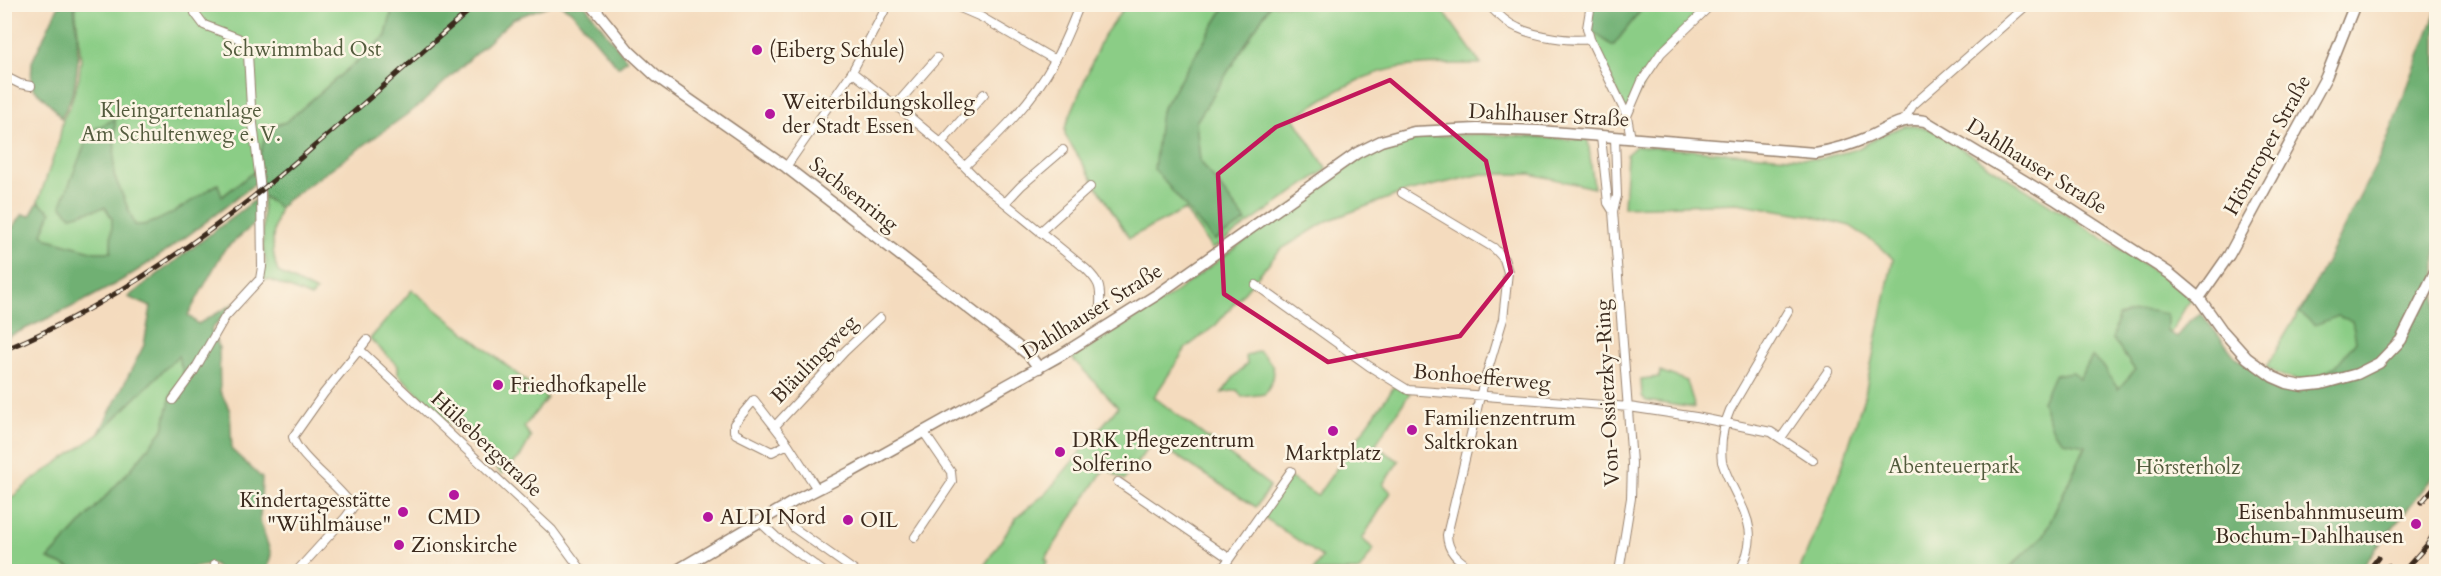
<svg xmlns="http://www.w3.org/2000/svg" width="2441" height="576" font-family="Cardo,serif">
<rect width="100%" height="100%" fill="#fcf5e5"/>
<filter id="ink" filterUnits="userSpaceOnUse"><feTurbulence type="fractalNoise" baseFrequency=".0167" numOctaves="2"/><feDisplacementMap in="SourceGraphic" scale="12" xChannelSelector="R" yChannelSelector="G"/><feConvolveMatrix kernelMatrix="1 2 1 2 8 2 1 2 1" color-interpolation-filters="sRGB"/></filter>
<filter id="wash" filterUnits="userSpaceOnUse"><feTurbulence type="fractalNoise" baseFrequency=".008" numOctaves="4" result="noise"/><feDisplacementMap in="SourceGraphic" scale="24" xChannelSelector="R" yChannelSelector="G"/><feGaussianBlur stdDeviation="1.35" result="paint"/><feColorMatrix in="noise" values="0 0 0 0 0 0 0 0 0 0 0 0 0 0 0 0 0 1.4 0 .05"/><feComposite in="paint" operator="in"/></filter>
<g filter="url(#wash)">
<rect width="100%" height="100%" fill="#f4dbbe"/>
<path fill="#8bcd86" stroke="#637c52" stroke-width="1.5" d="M75,5H393L386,36L286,122L268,127L256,170L221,197L218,184C199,196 155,229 135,225L114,175L115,119L71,216L105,207L112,218L111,252H95L48,239L42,234L51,212L38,202L59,141L63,119L70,106L79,77L81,60Z
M1126,5H1226L1161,111L1245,220L1200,161L1196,122L1270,5H1439L1481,64C1458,64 1434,63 1411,66C1367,70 1329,94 1294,118L1327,169L1212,249L1185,210L1129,238L1065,135V128L1102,38Z
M1645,5H1710L1661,52L1627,114L1589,29L1613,46Z
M1907,125L1931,129L2178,286L2190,299L2170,334L2167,331L2113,339L2135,370L2118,390L2103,366L2042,402C2057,433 2049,439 2086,444L2044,535L2005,571H1799L1841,470L1865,394L1893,259L1880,246L1850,226L1808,215L1737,203L1624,207L1627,154L1636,146L1819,159L1857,149L1884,134Z
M1479,134L1588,140L1594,188L1531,174H1482L1402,193L1327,221L1280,250L1216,325L1186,348L1154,397L1270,486L1256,507L1153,441L1124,480L1105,468L1045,559L1048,561L1041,571L980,572L1016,518L1047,492L1118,407L1072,358L1165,300L1301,199L1374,149L1416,137Z
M2382,173L2359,368C2320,378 2302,391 2266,367Z
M263,196L280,208C272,230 270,249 278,272L316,292L311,297L270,280L259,279L266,263L263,246Z
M412,290L547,398L524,427L531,437L520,457L502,474L398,374V366L370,339Z
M1259,351C1277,365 1278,376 1265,394L1242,397L1237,390L1222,393L1234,377L1247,364L1246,356Z
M178,356L185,378L171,395L163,430L131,469L48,559L78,571H5L4,504L35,478L98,435Z
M1660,371L1687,381L1695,408L1646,401L1642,396L1641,379L1659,377Z
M1396,384L1410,393L1375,445L1399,461L1383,484L1391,492L1362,539L1374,549L1359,571H1313L1322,557L1261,515L1289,477L1317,496Z"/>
<path fill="#70b073" stroke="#566d48" stroke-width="1.5" d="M59,5H74C79,45 83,82 61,118L52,106L31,86L32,62Z
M393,5H550L513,19L420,105L286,201L280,208L263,196L259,158L268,127L286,122L386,36Z
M561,5H585L627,60L618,67L571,11Z
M1226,5H1270L1196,122L1200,161L1246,221L1214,241L1154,169L1161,111Z
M1592,5H1645L1613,46L1589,29Z
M2436,12V473L2371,555L2360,571L2005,572L2044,535L2086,445L2063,441L2054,432L2042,402L2054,375L2072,372L2079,379L2092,357L2103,366L2118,389L2135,370L2113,339L2118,316C2135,311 2150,308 2167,315V331L2177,338L2189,321L2201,313L2237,359L2260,374L2292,391L2335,367L2356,341L2352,321L2338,316L2315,325L2300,313L2382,153Z
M115,119L114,175L135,225C155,229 199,195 218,184L222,197L256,170L257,182C217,213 178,245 135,272C94,298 49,318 5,338L4,238L23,214L30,216L38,202L51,212L42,234L48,239L95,252H111L112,218L105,207L71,216L61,205L90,131Z
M259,197V220L224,250L188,315L198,324L235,303L211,330L219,348L220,391L230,410L232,450L262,478L260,521L271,554L268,568L271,571H220L214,564L175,571H79L48,559L131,469L163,430L171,395L185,378L178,356L98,435L144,345L151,307L128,297Z"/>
</g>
<g filter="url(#ink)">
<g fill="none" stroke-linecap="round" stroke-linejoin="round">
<g stroke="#98826e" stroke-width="10">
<path id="minor" d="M951,4L981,17L1055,60
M1488,4C1497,14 1506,23 1518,28C1535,36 1571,42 1590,39
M1591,4L1587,28L1590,39L1627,116L1631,139
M852,72L904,112L941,143L983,185L1086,269C1099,282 1101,286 1100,305
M4,76L20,84L31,86
M896,105L937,58
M1627,116L1642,81L1661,53L1712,4
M1904,120L1913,105L2028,4
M1601,137L1608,203L1613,211
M1615,138L1617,196L1613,211L1632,463L1631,498L1619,572
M941,143L984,94
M965,166C999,134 1033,102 1055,60C1065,42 1072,23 1080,4
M786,167L852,72L888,4
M1402,193L1494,248L1504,259L1508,272L1503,319L1480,396L1447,535C1448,555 1461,561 1476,572
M1005,203L1021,186L1063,150
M1040,232L1090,187
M1256,285L1369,366L1408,390L1629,407L1696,417L1771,432L1813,460
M359,349L552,530L583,572
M173,400L194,371L225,317L260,279L262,267L261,190L251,107L248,54L238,38L204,25L195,13L196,4
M775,426L845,351L880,318
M1781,438L1828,371
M788,444L772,452L736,434L734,431V424L754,400L788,444L817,489
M1118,482L1229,558
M781,509L794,528L856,572
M760,522L776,537L824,572
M915,537L952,482L951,472L923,431
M215,564L218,572
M296,572L346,517L353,507C340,486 297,456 293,437L324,393L367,340
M1220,572L1291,471
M1739,572C1766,525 1736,505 1722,462C1720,445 1723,426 1730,410L1788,311"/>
</g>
<g stroke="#98826e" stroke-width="13">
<path id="tertiary" d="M591,4L629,51L657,77L786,167L1029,355L1039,368
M2199,298L2229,255L2326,77L2355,4
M674,572L798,499L853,471L1061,355L1158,294L1357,153L1381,141L1414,132L1477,129L1539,131L1815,153C1833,150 1850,145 1866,138C1888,129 1900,116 1925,121L2056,200L2169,273L2199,298L2221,329L2247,358L2273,377L2287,383L2302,386L2321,384L2357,374L2379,363L2401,340L2436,270"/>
</g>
<use href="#minor" stroke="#fff" stroke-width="8"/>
<use href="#tertiary" stroke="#fff" stroke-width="10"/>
<g stroke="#3b2a1e" stroke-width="5">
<path id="rail" d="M4,350C188,274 329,131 477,4
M2422,502L2436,485
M2367,572L2378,558
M2383,572L2388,566
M2403,572L2427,545L2436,530"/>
</g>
<use href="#rail" stroke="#fcf5e5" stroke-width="3" stroke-dasharray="9" stroke-linecap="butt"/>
</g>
</g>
<path fill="none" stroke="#c2185b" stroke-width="4.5" stroke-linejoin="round" d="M1390,80L1486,161L1511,272L1460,336L1328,362L1224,294L1218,174L1276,127Z"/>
<g fill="#b5179e" stroke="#fcf5e5" stroke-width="2">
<circle cx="757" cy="50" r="6"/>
<circle cx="770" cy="114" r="6"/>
<circle cx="498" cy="385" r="6"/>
<circle cx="1412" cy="430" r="6"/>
<circle cx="1333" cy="431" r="6"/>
<circle cx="1060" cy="452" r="6"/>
<circle cx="454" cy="495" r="6"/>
<circle cx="403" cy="512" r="6"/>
<circle cx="708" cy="517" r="6"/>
<circle cx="848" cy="520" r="6"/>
<circle cx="2416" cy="524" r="6"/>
<circle cx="399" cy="545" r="6"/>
</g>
<g text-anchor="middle" stroke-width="5" stroke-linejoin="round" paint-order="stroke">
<g font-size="21" fill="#535b3d" stroke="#fcf5e5">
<text x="302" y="56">Schwimmbad Ost</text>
<text x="181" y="117">Kleingartenanlage<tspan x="181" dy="24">Am Schultenweg e. V.</tspan></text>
<text x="1954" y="473">Abenteuerpark</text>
<text x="2188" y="474">Hörsterholz</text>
</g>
<g font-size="21" fill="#3b2a1e" stroke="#fcf5e5" text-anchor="start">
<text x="769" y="57">(Eiberg Schule)</text>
<text x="782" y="109">Weiterbildungskolleg<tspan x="782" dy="24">der Stadt Essen</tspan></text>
<text x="510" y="392">Friedhofkapelle</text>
<text x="1424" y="425">Familienzentrum<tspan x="1424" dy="24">Saltkrokan</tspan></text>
<text x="1072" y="447">DRK Pflegezentrum<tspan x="1072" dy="24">Solferino</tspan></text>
<text x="1333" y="460" text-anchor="middle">Marktplatz</text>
<text x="391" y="507" text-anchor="end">Kindertagesstätte<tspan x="391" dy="24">"Wühlmäuse"</tspan></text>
<text x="2404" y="519" text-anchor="end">Eisenbahnmuseum<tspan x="2404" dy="24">Bochum-Dahlhausen</tspan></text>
<text x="454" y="524" text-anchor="middle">CMD</text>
<text x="720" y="524">ALDI Nord</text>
<text x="860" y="527">OIL</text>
<text x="411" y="552">Zionskirche</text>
</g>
<g font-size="21" fill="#3b2a1e" stroke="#fcf5e5">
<text transform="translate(1549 115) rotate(3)" y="7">Dahlhauser Straße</text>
<text transform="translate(2267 145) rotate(-61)" y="7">Höntroper Straße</text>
<text transform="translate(2037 166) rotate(32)" y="7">Dahlhauser Straße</text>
<text transform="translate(854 194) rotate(38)" y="7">Sachsenring</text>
<text transform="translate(1092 311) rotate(-32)" y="7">Dahlhauser Straße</text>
<text transform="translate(814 359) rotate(-46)" y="7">Bläulingweg</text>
<text transform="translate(1482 377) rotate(5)" y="7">Bonhoefferweg</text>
<text transform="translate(1607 393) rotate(-93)" y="7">Von-Ossietzky-Ring</text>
<text transform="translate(487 444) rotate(43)" y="7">Hülsebergstraße</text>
</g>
</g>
<rect width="2441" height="576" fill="none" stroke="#fcf5e5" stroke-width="24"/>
</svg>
